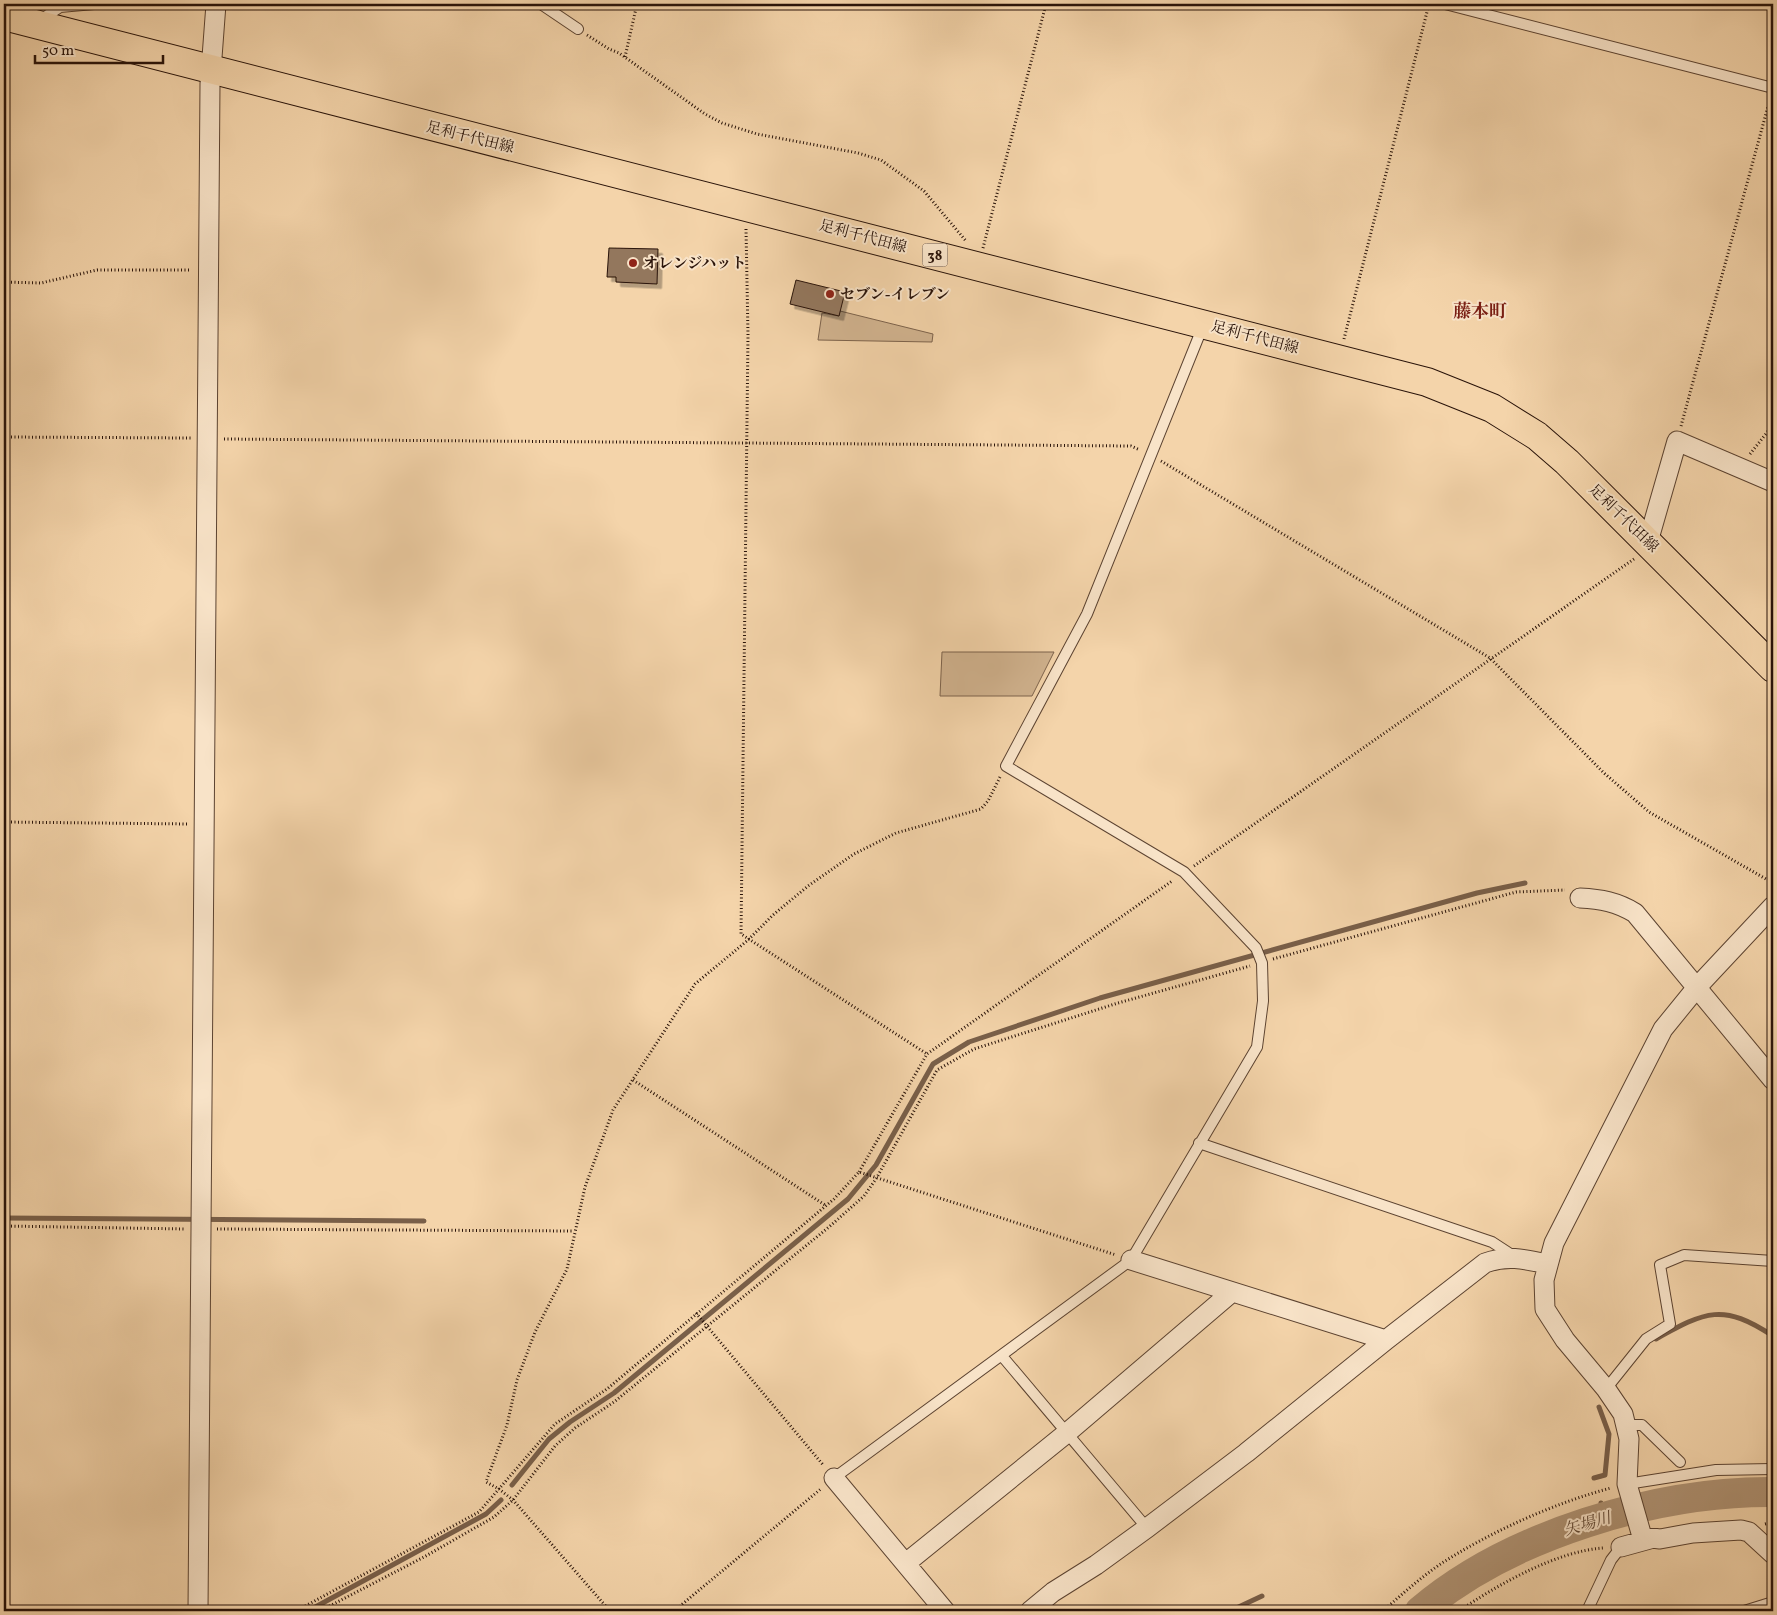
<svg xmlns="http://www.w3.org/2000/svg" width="1777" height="1615" font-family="Vollkorn,'Noto Serif JP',serif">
<defs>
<filter id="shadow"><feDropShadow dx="4.5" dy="4.5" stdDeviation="0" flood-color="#0004"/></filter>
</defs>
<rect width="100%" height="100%" fill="#f4d4aa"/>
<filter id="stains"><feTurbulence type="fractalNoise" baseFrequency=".004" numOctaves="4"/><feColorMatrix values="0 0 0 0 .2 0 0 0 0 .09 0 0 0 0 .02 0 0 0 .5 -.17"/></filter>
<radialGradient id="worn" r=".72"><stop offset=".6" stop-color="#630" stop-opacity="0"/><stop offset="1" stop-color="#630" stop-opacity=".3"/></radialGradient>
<path fill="#d1b38f" stroke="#7d634c" d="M840,311L933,334L932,342L818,340L822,313L839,316Z
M942,652H1054L1032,696H940Z"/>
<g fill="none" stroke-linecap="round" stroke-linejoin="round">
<path stroke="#795f49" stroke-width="5" d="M4,1218L424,1221
M1656,1339C1706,1311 1723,1303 1773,1336
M1594,1478L1605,1475L1609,1434L1599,1407
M512,1485L549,1439L570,1422L614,1393L848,1199L876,1165L933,1064L969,1042L1100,998L1477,893L1525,883
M1601,1503L1604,1517
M308,1611L486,1514L501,1500
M1230,1611L1262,1596"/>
<path stroke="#af9273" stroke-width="30" d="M1420,1611C1509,1535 1657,1491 1773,1492"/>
</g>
<path fill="#93775d" stroke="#291309" filter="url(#shadow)" d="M609,248L658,249L657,284L616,282V277H607Z
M796,280L845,292L839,316L790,304Z"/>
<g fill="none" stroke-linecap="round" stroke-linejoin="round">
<g stroke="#5c4331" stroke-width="12">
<path id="service" d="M541,4L578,29
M1445,4L1773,88
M39,21L60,7L94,4
M1199,1143L1492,1242L1515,1257
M1002,1356L1147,1528
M1606,1389L1646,1339L1670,1324L1660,1265L1684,1255L1773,1261
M1627,1425H1642L1680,1462
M834,1478L1131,1260L1257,1047L1263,1001L1262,963L1256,948L1184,872L1006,766L1087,614L1203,326
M1627,1484L1716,1470L1772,1469
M1587,1611L1611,1560L1621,1547
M1744,1611L1773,1602"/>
</g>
<g stroke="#5c4331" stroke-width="21">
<path id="minor" d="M1648,542L1677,441L1773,482
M1580,898C1601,899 1617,902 1635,913L1773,1080
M1773,906L1698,986L1663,1029L1554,1243L1544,1280L1545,1309L1565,1340L1606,1389L1623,1414L1629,1439L1627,1484L1641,1533L1644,1537L1660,1539L1693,1533L1741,1530L1749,1532L1773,1554
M1131,1260L1386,1340
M834,1478L945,1611
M1621,1547L1650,1539
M906,1563L1068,1432L1232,1292
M198,1611L210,84L216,4
M1030,1611L1053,1592L1096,1565L1147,1528L1246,1453L1386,1340L1485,1263C1507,1255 1524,1259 1547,1264"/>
</g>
<g stroke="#291309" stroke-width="30">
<path id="primary" d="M4,16L1427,382L1492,408L1537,436L1567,462L1773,668"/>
</g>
<path stroke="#291309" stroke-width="3" stroke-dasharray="1 2.5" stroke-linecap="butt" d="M587,35L609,49L619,53L705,114L722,123L757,134L858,153L881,160L924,191L966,241
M625,57L637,4
M746,229L748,335L741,934L927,1054
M983,248L1046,4
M4,282L41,283L97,270H191
M1344,339L1429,4
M1681,426L1770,99
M4,437L191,438
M224,439L1131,446L1140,450
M1750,454L1773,425
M1161,461L1490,658L1604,773L1649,812L1773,883
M4,822L188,824
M1194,866L1634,559
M1273,959L1516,892L1565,890
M633,1080L825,1205
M859,1172L927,1054L1172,881
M4,1226L186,1229
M217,1229L574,1231
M696,1313L824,1466
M1765,1524L1773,1522
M296,1611L479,1512L555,1424L607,1389L834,1199L859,1172L1116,1255
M320,1611L424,1557L494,1517L513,1500L555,1446L575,1428L614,1402L829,1227L864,1196L876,1179L937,1070L974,1049L1118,1003L1250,966
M610,1611L513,1500L499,1489L486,1482L507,1425L517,1380L535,1332L567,1269L585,1187L613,1110L695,984L748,940L773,915L808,886L854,854L896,833L981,809L988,801L1000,777
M674,1611L822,1488
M1383,1611C1401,1595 1419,1579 1439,1565C1488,1533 1554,1503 1611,1488
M1459,1611C1497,1585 1557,1551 1603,1548"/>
<use href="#service" stroke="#f8e3c8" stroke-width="10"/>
<use href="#minor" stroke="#f8e3c8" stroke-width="19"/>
<use href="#primary" stroke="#f4d4aa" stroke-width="28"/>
</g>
<g fill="#8f2418" stroke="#f8e3c8" stroke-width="2">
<circle cx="633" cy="263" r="5"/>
<circle cx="830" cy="294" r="5"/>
</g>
<g text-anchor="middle" stroke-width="4" stroke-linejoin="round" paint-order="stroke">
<rect fill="#f8e3c8" stroke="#675142" stroke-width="1" x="922.5" y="243.5" width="25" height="23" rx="4"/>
<g font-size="14" font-weight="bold" fill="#291309">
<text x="935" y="260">38</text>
</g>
<g font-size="15" fill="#291309" stroke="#f8e3c8">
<text transform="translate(470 137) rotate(14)" y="5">足利千代田線</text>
<text transform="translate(863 236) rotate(15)" y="5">足利千代田線</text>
<text transform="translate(1255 337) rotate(15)" y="5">足利千代田線</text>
<text transform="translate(1624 518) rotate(44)" y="5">足利千代田線</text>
</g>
<g font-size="15" font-weight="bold" fill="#291309" stroke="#f8e3c8" text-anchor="start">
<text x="643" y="268">オレンジハット</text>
<text x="840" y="299">セブン-イレブン</text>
</g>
<g font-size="16" font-style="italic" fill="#5f4633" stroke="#f8e3c8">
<text transform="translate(1587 1523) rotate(-16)" y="6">矢場川</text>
</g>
<g font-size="18" font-weight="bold" fill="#7a1f14" stroke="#f8e3c8">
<text x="1480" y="317">藤本町</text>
</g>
</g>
<rect width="1777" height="1615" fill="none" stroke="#f4d4aa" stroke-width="20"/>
<rect x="5" y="5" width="1767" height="1605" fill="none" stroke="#291309" stroke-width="2.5"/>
<rect x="10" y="10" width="1757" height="1595" fill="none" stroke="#291309"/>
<path d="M35 55v8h128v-8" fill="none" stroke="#291309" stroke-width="2.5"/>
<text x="42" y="55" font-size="15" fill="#291309" stroke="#f8e3c8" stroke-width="4" paint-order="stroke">50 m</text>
<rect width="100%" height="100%" filter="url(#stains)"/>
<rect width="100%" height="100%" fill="url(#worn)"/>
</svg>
